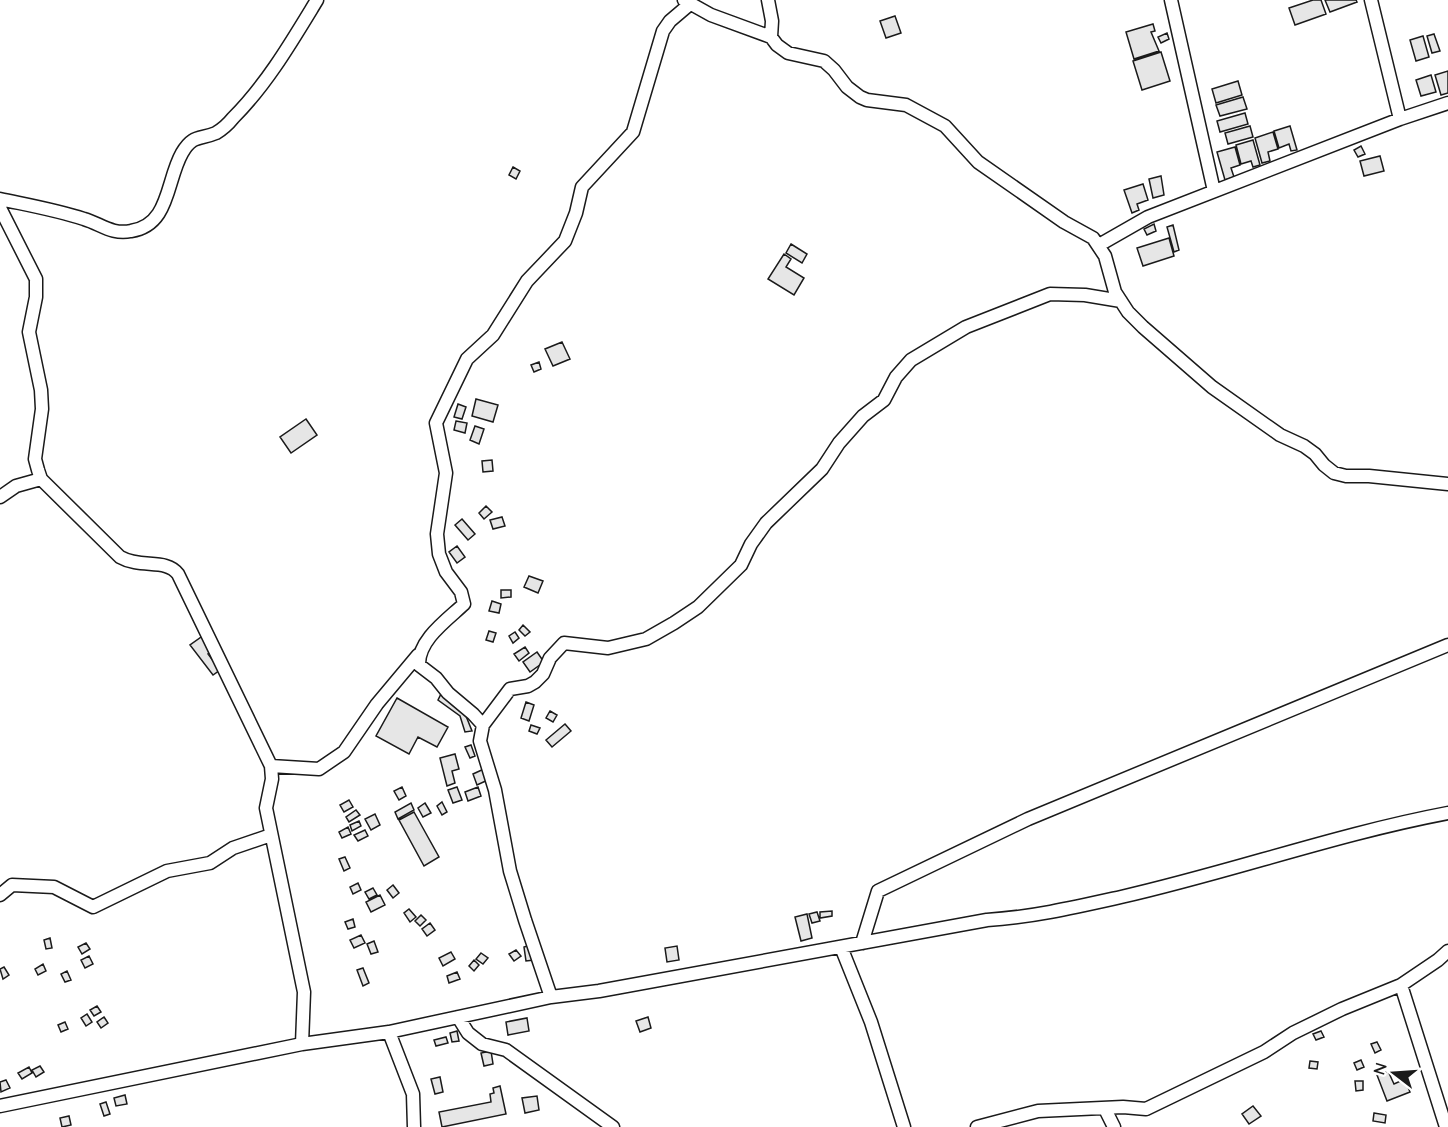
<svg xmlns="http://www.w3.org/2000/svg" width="1448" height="1127" font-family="Quicksand,sans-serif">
<rect width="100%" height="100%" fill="#fff"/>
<path fill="#e6e6e6" stroke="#1a1a1a" stroke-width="1.5" d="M1313,0H1321L1326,14L1295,25L1289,8Z
M1325,0H1356L1357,2L1330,12Z
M895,16L901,33L886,38L880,21Z
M1153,24L1155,31L1151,32L1159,51L1134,59L1126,32Z
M1167,33L1169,39L1161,43L1158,37Z
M1434,34L1440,51L1432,53L1427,36Z
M1423,36L1429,57L1416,61L1410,40Z
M1161,52L1170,81L1142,90L1133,61Z
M1448,71V93L1441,95L1435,75Z
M1431,75L1436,92L1421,96L1416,80Z
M1238,81L1242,95L1216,103L1212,89Z
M1243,97L1247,109L1220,116L1216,105Z
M1245,113L1248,124L1220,132L1217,121Z
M1250,126L1253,137L1228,144L1225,133Z
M1290,126L1297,150L1291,151L1289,144L1279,148L1274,131Z
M1273,132L1278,149L1268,152L1270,161L1262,163L1255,138Z
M1253,140L1260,165L1253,167L1251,161L1241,164L1236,145Z
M1361,146L1365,154L1358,157L1354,150Z
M1235,147L1240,165L1231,168L1234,177L1225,180L1217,152Z
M1380,156L1384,171L1364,176L1360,161Z
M513,167L520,171L516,179L509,175Z
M1161,176L1164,195L1153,198L1149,179Z
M1143,184L1148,200L1137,204L1139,210L1132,213L1124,190Z
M1154,224L1156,231L1147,235L1144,229Z
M1173,225L1179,250L1174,252L1167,227Z
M1169,238L1174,256L1143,266L1137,248Z
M791,244L807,254L802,263L786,253Z
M784,254L791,259L786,267L804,278L794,295L768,279Z
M562,342L570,359L553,366L545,349Z
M539,362L541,369L534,372L531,365Z
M476,399L498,405L493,422L472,416Z
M458,404L466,407L462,419L454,417Z
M306,419L317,435L291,453L280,437Z
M456,421L467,423L465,433L454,430Z
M475,426L484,429L479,444L470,440Z
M492,460L493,471L483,472L482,461Z
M486,506L492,512L484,519L479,513Z
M502,517L505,526L493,529L490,520Z
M462,519L475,534L468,540L455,525Z
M457,546L465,557L457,563L449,552Z
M529,576L543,581L538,593L524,587Z
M501,590H511V597L501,598Z
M492,601L501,604L499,613L489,611Z
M523,625L530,632L525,636L519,630Z
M489,631L496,633L493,642L486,640Z
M515,632L519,638L513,643L509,636Z
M204,635L215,649L208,654L220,670L213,675L190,645Z
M525,647L529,653L519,661L514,654Z
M537,652L544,662L530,672L523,662Z
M441,694L464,711L472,731L465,732L460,716L438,700Z
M397,698L448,727L437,747L418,737L409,754L376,736Z
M526,702L534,705L529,721L521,718Z
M550,711L557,715L553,722L546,718Z
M565,724L571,731L552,747L546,740Z
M531,725L540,728L537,734L529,731Z
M471,745L475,756L470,758L465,747Z
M455,754L459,769L452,771L455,783L447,786L440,758Z
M486,768L490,779L477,785L473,774Z
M402,787L406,796L399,800L394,791Z
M457,787L462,800L453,803L448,790Z
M478,787L481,796L468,801L465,792Z
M349,800L353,807L344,812L340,805Z
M442,802L447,812L442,815L437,806Z
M411,803L414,810L398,819L395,812Z
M425,803L431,813L423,817L418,808Z
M356,810L360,815L349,822L346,817Z
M414,812L439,857L424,866L399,820Z
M375,814L380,825L371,830L365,819Z
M359,821L361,826L352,831L350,825Z
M348,827L351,834L342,838L339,832Z
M365,830L368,836L358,841L354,835Z
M345,857L350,868L344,871L339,859Z
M358,883L361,890L353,894L350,887Z
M393,885L399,893L393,898L387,890Z
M373,888L377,895L369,899L365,892Z
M380,895L385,905L371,912L366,902Z
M409,909L416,917L410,922L404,913Z
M832,911V916L820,918V912Z
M817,912L820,921L812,923L809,914Z
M807,914L812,938L801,941L795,917Z
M421,915L426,920L420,926L415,921Z
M353,919L355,927L348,929L345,922Z
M430,923L435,930L427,936L422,929Z
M361,935L365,943L354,948L350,940Z
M50,938L52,948L46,949L44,940Z
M374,941L378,952L371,954L367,944Z
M86,943L90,949L82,954L78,947Z
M531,945L534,960L526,961L524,947Z
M677,946L679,960L667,962L665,948Z
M516,950L521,956L514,961L509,954Z
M451,952L455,959L443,966L439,958Z
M481,953L488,958L483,964L476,959Z
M89,956L93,964L85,968L81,960Z
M474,960L479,965L474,971L469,966Z
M43,964L46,971L38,975L35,969Z
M4,967L9,975L3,979L0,969Z
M363,968L369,983L363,986L357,970Z
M67,971L71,980L65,982L61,974Z
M457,972L460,979L449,983L447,976Z
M97,1006L101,1012L94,1016L90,1010Z
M87,1014L92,1022L86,1026L81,1018Z
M104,1017L108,1023L101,1028L97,1022Z
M648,1017L651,1028L640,1032L636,1021Z
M527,1018L529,1031L508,1035L506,1022Z
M65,1022L68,1029L61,1032L58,1025Z
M457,1031L459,1041L452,1042L450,1033Z
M1321,1031L1324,1037L1316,1040L1313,1034Z
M446,1037L448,1043L436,1046L434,1040Z
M1377,1042L1381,1050L1375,1053L1371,1044Z
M491,1051L493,1064L484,1066L481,1053Z
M1361,1060L1364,1067L1357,1070L1354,1063Z
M1310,1061L1318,1062L1317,1069L1309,1068Z
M40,1066L44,1072L36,1077L32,1070Z
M29,1067L32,1073L22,1079L18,1073Z
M1388,1071L1394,1084L1405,1079L1410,1092L1387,1101L1377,1075Z
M440,1077L443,1092L435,1094L431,1079Z
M6,1080L10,1088L1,1092L0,1082Z
M1355,1081H1363V1090L1356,1091Z
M500,1086L506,1114L442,1127L439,1112L491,1102L490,1094L494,1093L493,1088Z
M125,1095L127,1104L116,1106L114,1098Z
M537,1096L539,1110L525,1113L522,1098Z
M106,1102L110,1114L104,1116L100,1104Z
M1253,1106L1261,1116L1249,1124L1242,1114Z
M1374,1113L1386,1115L1385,1123L1373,1121Z
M69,1116L71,1125L62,1127L60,1118Z"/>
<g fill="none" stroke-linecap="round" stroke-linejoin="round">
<g stroke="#1a1a1a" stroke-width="15">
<path id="minor" d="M684,0L711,15L771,37L777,45L788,53L824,61L834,70L847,87L860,97L867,100L906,105L945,126L978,162L1064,222L1093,238L1105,256L1115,292L1128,312L1143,327L1212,387L1280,435L1304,446L1315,454L1324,465L1334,473L1346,476H1369L1448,484
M768,0L772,21L771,37
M1171,0L1214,191
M1371,0L1400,119
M0,199C28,205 57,210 84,219C101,224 112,235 131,231C170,225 166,181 182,153C193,134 200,140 216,133C221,130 229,123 233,118C267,84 292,41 317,0
M0,208L36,279V297L29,332L41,390L42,409L35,459L38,470L41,479L120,557C141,569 166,558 178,574L271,766L272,779L266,808L304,992L302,1044
M1099,245L1148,217L1400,119L1448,103
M0,497L16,486L41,479
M483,725L510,689L528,686L535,682L543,674L550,658L564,643L608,648L646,639L674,623L698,607L741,565L751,544L766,523L822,469L839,443L863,416L884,400L896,377L911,360L966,327L1050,294L1085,295L1121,301
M271,766L319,769L344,752L377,704L418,655
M0,895L12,885L54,887L93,907L167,871L210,863L233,848L271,835
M862,943L878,891L1028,819L1448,645
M841,947L871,1022L904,1127
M1401,985L1446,1127
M551,997L525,920L510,871L495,790L480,741L483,725L473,714L448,693L436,678L419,665C418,640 447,620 464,604L461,592L446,572L439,554L437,534L446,473L436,423L467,359L493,335L527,281L565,241L576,213L582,187L633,132L663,31L670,21L690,4
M458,1017L468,1033L482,1044L506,1050L613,1127
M389,1032L413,1094L414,1127
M0,1106L302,1044L389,1032L551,997L599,991L987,920C1033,917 1076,907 1121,897C1231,872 1337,834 1448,813
M1105,1109L1114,1127
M977,1127L1038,1111L1123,1107L1146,1109L1264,1052L1293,1033L1342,1009L1401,985L1438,960L1448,951"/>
</g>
<use href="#minor" stroke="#fff" stroke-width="12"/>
</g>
<g transform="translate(1394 1073) rotate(287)" stroke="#ffffff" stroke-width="4.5" paint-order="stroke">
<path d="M0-4.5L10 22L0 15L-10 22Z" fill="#1a1a1a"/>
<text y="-9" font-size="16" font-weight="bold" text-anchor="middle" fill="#1a1a1a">N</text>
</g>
</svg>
